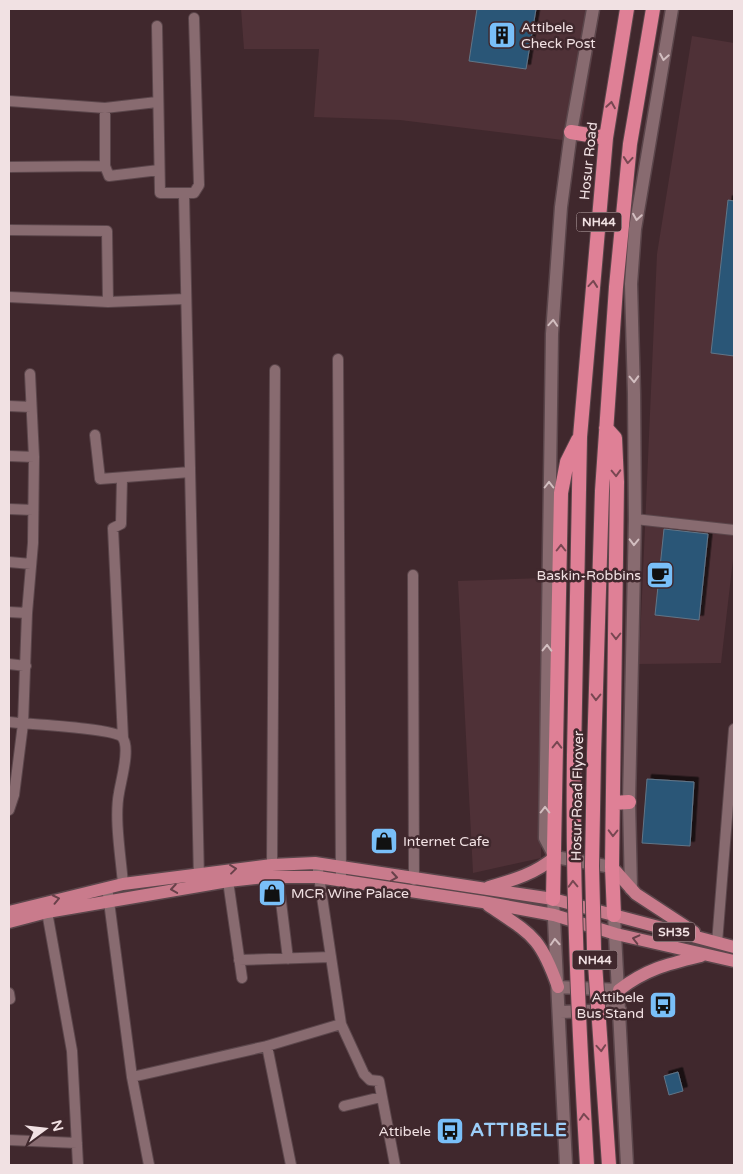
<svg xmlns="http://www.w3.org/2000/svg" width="743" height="1174" font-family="'Varela Round',sans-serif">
<defs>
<filter id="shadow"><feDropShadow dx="4.5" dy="-4.5" stdDeviation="0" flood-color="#0009"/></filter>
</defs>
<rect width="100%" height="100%" fill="#40282d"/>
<path fill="#4f3137" d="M241,9H600L579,142L400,120L314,117L319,49H244Z
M692,36L734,43V551L721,663L639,664L657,254Z
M544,578L541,858L473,873L458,581Z"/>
<path fill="#2b5677" stroke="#617587" filter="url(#shadow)" d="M477,9H536L526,69L469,61Z
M728,200L734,201V356L711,353Z
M664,529L708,534L699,620L655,615Z
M647,779L694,782L690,846L642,843Z
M678,1072L683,1091L669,1095L664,1076Z"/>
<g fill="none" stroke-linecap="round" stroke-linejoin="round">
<g stroke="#5b464b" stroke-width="12">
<path id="minor" d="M157,26L160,193H194L199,185L194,18
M9,101L105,108L157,102
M105,108V166L109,176L159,170
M9,167L105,166
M184,194L199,880
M9,230L107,231L108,302L9,297
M108,302L186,299
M338,359L341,879
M9,406L31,407
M95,435L100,479L190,472
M9,456L34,457
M122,478L121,524L113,528L123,738
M9,509L33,510
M635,519L734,530
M9,562L31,564
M413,575L414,880
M9,612L27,613
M9,664L26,666
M9,722C26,724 113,728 122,737C131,747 121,780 119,793C114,818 121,858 123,884
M9,810L14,795L23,724L27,613L33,543L34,457L30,374
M272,865L275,370
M318,870L341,1024L364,1074L370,1080L379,1081L395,1165
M278,877L288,959
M228,881L242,978
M108,894L132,1077L149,1165
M47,912L72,1051L78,1165
M717,943L734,729
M239,960L331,957
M9,993L10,999
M267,1046L291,1165
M132,1077L267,1046L341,1024
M344,1106L381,1097
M9,1140L77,1143"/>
</g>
<g stroke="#5b464b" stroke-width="15">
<path id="tertiary" d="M593,9L571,132L561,207L552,334L545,838L555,857L612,867
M631,889L629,802L635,519L634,394L631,284L635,229L672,9
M553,899L566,1165
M614,915L627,1165
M558,987L619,990
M560,1012L620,1010"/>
</g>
<g stroke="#5b464b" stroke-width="15">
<path id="primary" d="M612,867L636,894L694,932
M489,887C513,880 535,874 555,857
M488,905C532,935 540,936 558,987
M9,912L123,884L272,865L315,863L553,899L734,947
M9,922L47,912L228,881L264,877H318L483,902L554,915L616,934L734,961
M619,990C646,969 668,964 701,956"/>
</g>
<g stroke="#5b464b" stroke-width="16">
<path id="trunk" d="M571,132L606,138
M606,428L615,438L617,482L612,867L614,915
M594,754L602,491L616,287L630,144L653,9
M574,756L580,437L606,138L627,9
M613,803L629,802
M553,899L561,493L567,462L578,440"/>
</g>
<use href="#minor" stroke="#886b70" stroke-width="10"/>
<use href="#tertiary" stroke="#886b70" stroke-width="12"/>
<use href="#primary" stroke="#c97b8c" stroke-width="12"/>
<use href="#trunk" stroke="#df8096" stroke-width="14"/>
<g stroke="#5b464b" stroke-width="16" stroke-linecap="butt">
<path id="trunk-bridge" d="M594,754L592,866L594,949L609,1165
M574,756C572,894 579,1028 587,1165"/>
</g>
<use href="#trunk-bridge" stroke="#df8096" stroke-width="14"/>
</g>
<defs><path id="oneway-chevron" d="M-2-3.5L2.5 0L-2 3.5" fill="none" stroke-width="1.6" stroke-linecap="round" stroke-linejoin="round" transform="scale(1.25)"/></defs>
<g stroke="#d2bec0">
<use href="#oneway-chevron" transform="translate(664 57) rotate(100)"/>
<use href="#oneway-chevron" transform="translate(637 217) rotate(99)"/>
<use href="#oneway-chevron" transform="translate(553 323) rotate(-86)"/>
<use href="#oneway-chevron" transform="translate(634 379) rotate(88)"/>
<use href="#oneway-chevron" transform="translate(549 485) rotate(-90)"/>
<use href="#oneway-chevron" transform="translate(634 542) rotate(91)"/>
<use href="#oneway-chevron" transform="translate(547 648) rotate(-89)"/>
<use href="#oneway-chevron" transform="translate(545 810) rotate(-90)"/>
<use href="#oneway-chevron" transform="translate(555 942) rotate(-93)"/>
</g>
<g stroke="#784752">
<use href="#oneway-chevron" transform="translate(611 105) rotate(-81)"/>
<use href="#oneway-chevron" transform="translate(628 160) rotate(95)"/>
<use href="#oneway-chevron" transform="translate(593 284) rotate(-85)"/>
<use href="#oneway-chevron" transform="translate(616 473) rotate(88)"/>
<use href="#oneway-chevron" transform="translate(561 548) rotate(-90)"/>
<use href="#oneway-chevron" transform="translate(616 636) rotate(90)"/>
<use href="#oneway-chevron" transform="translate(596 697) rotate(91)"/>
<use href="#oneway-chevron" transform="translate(557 745) rotate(-89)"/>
<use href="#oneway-chevron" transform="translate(613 833) rotate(91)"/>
<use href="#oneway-chevron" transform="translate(573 884) rotate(-92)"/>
<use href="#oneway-chevron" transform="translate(601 1048) rotate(86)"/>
<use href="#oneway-chevron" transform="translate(584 1117) rotate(-94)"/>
</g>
<g stroke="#69414a">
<use href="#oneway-chevron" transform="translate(233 869) rotate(-7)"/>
<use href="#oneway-chevron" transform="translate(394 877) rotate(9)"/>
<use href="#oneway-chevron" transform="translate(174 889) rotate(171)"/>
<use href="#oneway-chevron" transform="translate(56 899) rotate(-12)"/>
<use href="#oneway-chevron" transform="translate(636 939) rotate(-166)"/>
</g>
<defs>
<g id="building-square" transform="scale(1.4375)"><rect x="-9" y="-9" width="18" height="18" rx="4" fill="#79bff8" stroke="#40282d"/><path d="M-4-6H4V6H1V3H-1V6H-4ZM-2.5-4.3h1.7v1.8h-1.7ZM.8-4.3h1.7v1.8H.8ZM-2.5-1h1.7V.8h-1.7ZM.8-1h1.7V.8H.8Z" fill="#111"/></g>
<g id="cafe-square" transform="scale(1.4375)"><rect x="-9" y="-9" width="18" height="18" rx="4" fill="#79bff8" stroke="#40282d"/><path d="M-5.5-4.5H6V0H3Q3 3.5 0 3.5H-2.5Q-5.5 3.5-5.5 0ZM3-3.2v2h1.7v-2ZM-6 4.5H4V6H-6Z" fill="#111"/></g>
<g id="shop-square" transform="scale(1.4375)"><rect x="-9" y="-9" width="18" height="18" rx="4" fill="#79bff8" stroke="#40282d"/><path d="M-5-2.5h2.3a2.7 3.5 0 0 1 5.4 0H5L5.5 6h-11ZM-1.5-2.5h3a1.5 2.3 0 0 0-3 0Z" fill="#111"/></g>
<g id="bus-square" transform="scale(1.4375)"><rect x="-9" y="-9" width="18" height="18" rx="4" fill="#79bff8" stroke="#40282d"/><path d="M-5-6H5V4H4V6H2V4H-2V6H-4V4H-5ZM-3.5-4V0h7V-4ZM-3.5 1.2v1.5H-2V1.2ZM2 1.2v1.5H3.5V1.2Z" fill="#111"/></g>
</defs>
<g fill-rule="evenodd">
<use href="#building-square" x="502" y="35"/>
<use href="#cafe-square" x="660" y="575"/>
<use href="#shop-square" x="384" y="841"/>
<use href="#shop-square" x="272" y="893"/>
<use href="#bus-square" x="663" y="1005"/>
<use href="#bus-square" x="450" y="1131"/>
</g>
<g text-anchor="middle" stroke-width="5" stroke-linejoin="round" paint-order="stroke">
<g fill="#40282d" stroke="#bcaaac" stroke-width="1">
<rect x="576.5" y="212.5" width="45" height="19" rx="4"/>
<rect x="653" y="922.5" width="42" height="19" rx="4"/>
<rect x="572.5" y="950.5" width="45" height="19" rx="4"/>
</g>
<g font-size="12" font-weight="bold" fill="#f1e1e3">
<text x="599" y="226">NH44</text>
<text x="674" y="936">SH35</text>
<text x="595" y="964">NH44</text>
</g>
<g font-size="14" fill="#f1e1e3" stroke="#40282d" text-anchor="start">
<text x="521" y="32">Attibele<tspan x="521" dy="16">Check Post</tspan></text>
<text x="641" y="580" text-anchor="end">Baskin-Robbins</text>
<text x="403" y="846">Internet Cafe</text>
<text x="291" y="898">MCR Wine Palace</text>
<text x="644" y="1002" text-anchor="end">Attibele<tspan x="644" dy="16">Bus Stand</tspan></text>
<text x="431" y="1136" text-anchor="end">Attibele</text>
</g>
<g font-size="14" fill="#f1e1e3" stroke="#40282d">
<text transform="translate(588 161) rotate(-84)" y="5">Hosur Road</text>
<text transform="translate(577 796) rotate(-89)" y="5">Hosur Road Flyover</text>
</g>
<g font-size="19" font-weight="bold" letter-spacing="1" fill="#9ccef9" stroke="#40282d">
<text x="519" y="1136">ATTIBELE</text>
</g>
</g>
<rect width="743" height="1174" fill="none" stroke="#f1e1e3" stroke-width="20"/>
<g transform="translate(45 1129) rotate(75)" stroke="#40282d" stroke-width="4" paint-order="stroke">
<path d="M0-4L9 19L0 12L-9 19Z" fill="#f1e1e3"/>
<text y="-8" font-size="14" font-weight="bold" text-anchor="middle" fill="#f1e1e3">N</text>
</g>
</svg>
